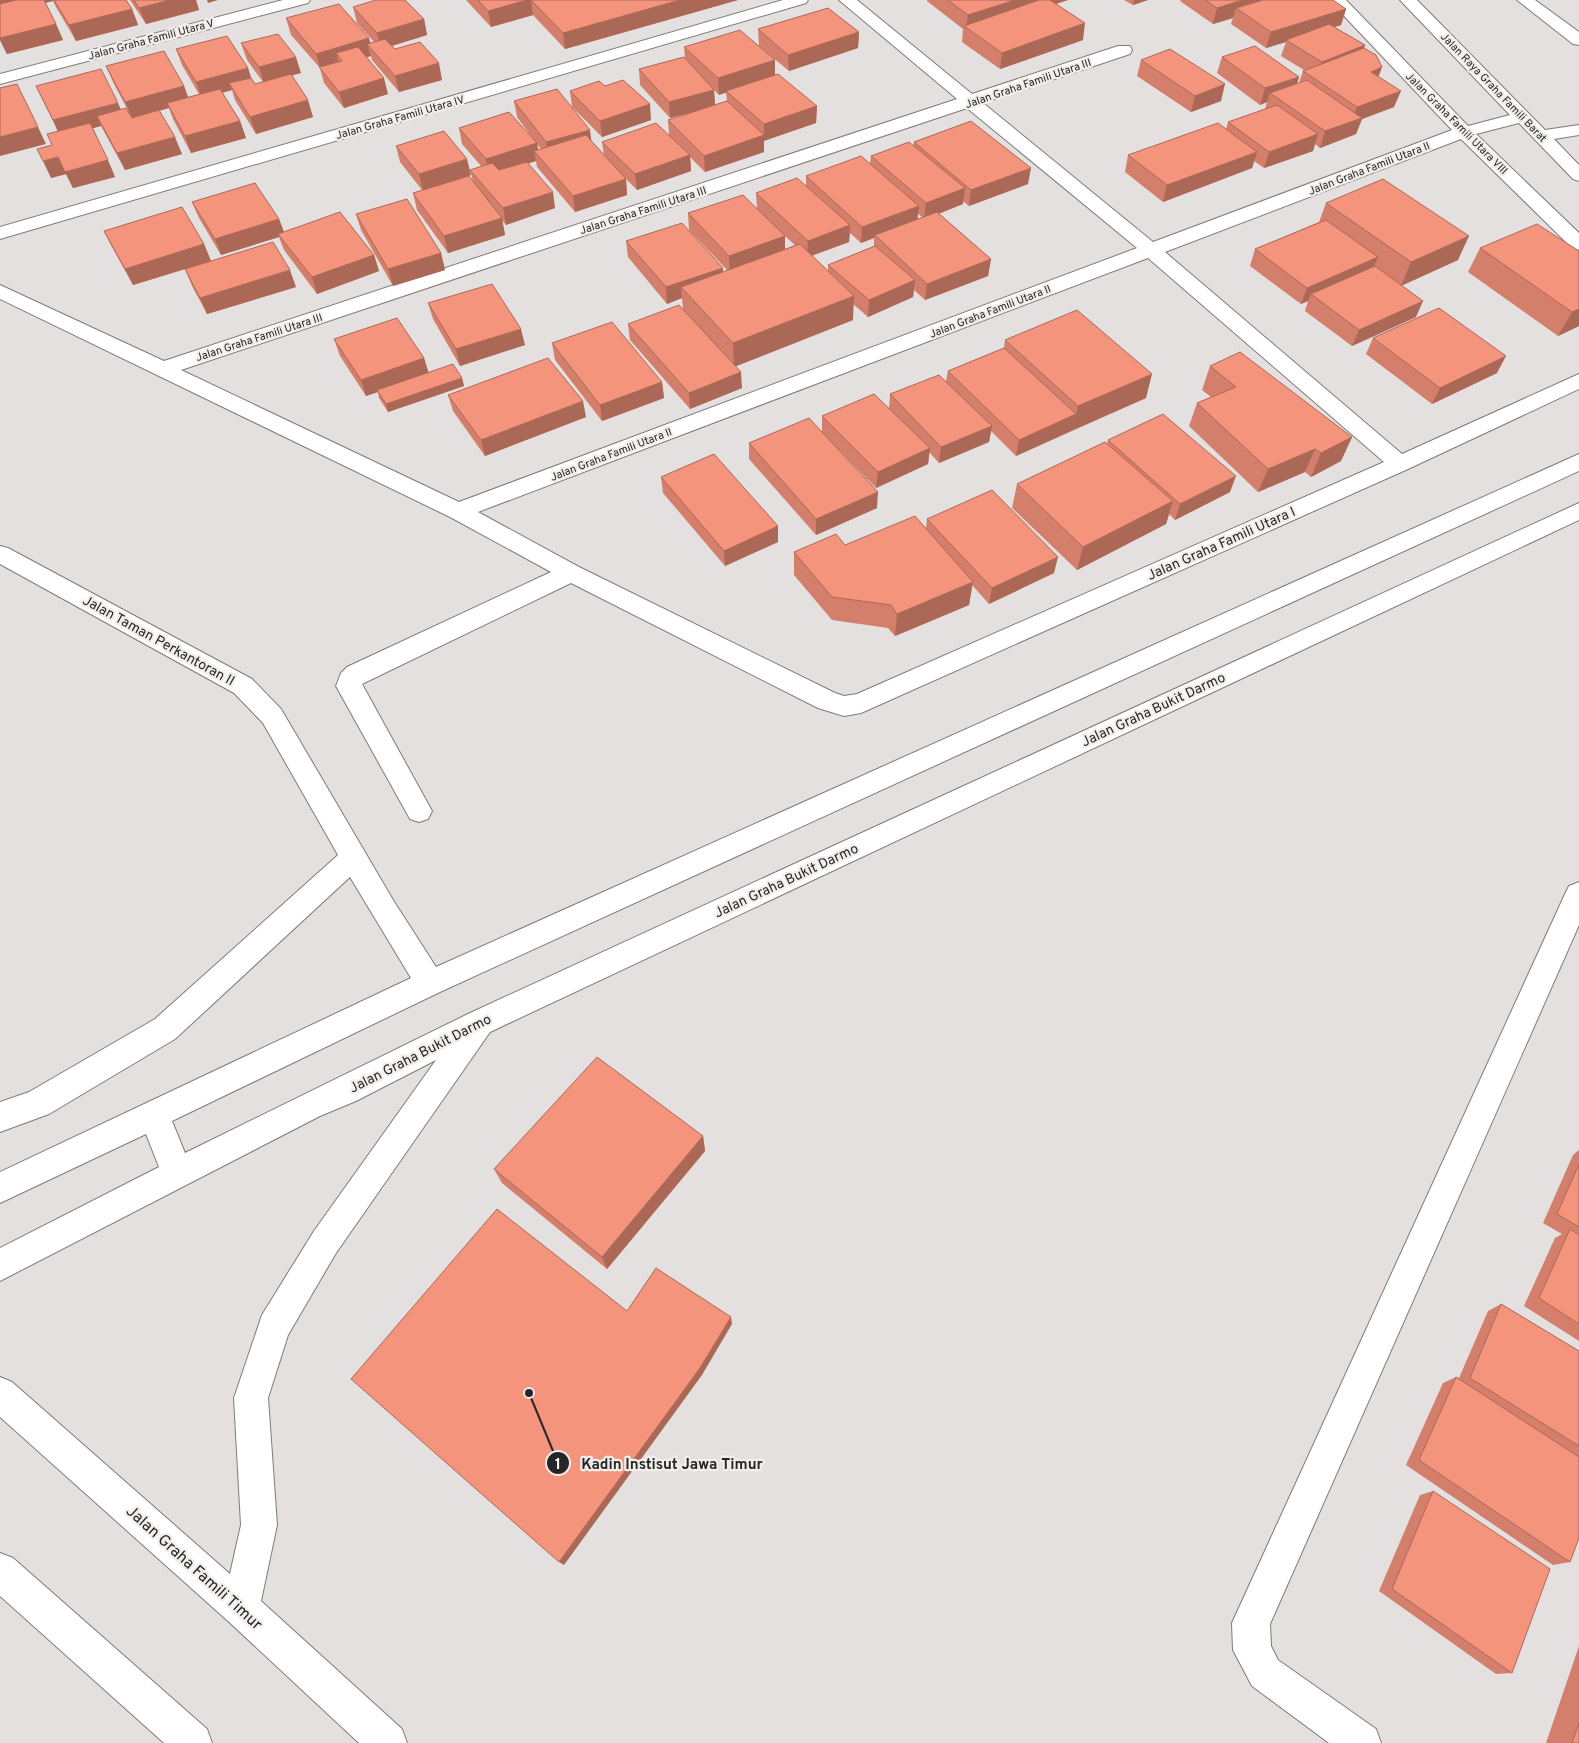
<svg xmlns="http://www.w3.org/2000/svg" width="1579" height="1743" font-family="Overpass,sans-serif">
<rect width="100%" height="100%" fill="#e4e0df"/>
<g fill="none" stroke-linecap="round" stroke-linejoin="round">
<g stroke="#7e7b7a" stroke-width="2">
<path id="minor" d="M283,0H310L308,3L0,84V74Z
M783,0H808L806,3L0,239V227Z
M839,0H857L972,94L1118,46H1130L1132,50L1130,54L983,103L1153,242L1452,130L1329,0H1346L1468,126L1510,115L1400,0H1417L1545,130L1579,125V135L1554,139L1579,165V181L1573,179L1519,123L1476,134L1579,233V250L1572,248L1461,139L1165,252L1402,454L1579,374V389L1408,469L861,713L844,716L818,708L571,583L362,684L432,811L428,819L419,822L410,819L336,686L341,673L347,667L551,572L450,517L0,299V285L164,361L957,99ZM967,108L1137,248L459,502L181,370ZM1148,258L1384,462L857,694L844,696L835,693L579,567L478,512Z
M1517,0H1535L1579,32V45L1573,44Z
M1579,454V471L440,992L172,1121L185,1153L470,1013L1579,503V520L490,1032L336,1253L288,1335L268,1398L277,1525L261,1601L402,1729L407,1743H359L228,1621L0,1417V1377L12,1382L230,1574L241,1525L234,1398L262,1315L314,1231L436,1060L356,1101L320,1116L0,1281V1248L159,1167L146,1134L0,1203V1172L411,978L350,877L175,1039L49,1114L0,1132V1102L29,1092L155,1019L338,855L263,723L234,693L0,564V546L8,548L252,679L281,709L393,900L436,967Z
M1579,882V925L1270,1624L1271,1646L1278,1660L1376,1729L1381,1743H1329L1252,1686L1233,1650L1232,1623L1565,894L1569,886Z
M0,1553L13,1558L207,1729L212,1743H164L0,1596Z"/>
</g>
<use href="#minor" fill="#fff" fill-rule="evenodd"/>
</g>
<path fill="#d37f6b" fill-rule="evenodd" d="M0,0H126L132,9L138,25L76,41L56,7L53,1L45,3L56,24L63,40L7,54L0,40Z
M130,0H196L199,10L146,24Z
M466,0H738L565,49L533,15L491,27Z
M927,0H1068L1056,4L1083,40L1000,69L962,42L963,29L927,1Z
M1124,0H1148L1133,5Z
M1181,0H1333L1346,9L1341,25L1334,27L1365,45L1364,48L1382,67L1378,76L1394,107L1362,119L1356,134L1320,148L1315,144L1313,151L1264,168L1254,161L1252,168L1163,202L1125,172L1128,155L1226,129L1228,122L1265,109L1267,102L1260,105L1217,73L1222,57L1299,77L1297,84L1299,83L1303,71L1304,70L1281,56L1286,42L1266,48L1231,24L1233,18L1213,24L1180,1Z
M353,7L424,19L427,35L392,46L395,49L442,80L399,92L372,60L371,56L366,57L388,94L344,108L324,83L320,68L291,35L286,18L371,43L374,42L357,23Z
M758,29L859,32L858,48L789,71L759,46Z
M241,43L301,73L292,75L313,117L256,134L235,100L232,90L222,93L240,121L246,138L191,153L173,119L169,108L159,111L182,154L125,170L101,126L93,128L115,177L73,188L66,174L51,178L52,145L58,131L36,86L121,109L132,118L113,82L106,66L184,86L188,97L199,94L182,65L176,49L248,68L251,78L255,84L263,82L247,60Z
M684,47L775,60V75L817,106L816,123L764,140V152L705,172L690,157L691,171L637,190L626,179L627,195L575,212L537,167L536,161L528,163L555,208L506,225L502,220L505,235L448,253L417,210L413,193L422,190L400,162L396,146L471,175L454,181H473L470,170L481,166L462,144L459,128L534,140L517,117L514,101L591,141L604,155L602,142L669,135L668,120L690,113L670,118L640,85L639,69L685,58ZM714,90L719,95L726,92L727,101L715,105ZM537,144L541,149L538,150Z
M1141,60L1221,101L1191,112L1137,76Z
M605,86L651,120L602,137L572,107L570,91Z
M914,142L1028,184L969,206L963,201V204L939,214L991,259L988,276L925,300L914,290L913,297L868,317L853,304V320L736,366L742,388L690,409L630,340L628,324L683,309L682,298L667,304L628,257L626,241L723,272L727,270L689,230L688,213L757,208L756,193L806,185V176L870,164L871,156L913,146ZM918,214L922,217L918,219ZM776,228L795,245L785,249ZM850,233L861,243L874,238V246L828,265V271L812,256L849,242Z
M192,202L279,219L284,232L374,255L379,271L317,294L284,250L279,237L221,255L199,218Z
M1326,203L1458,260L1402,285L1416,317L1352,346L1305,311L1308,301L1301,304L1250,266L1255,249L1319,222Z
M356,214L441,253L445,270L393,286L361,230Z
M104,231L204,244L211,261L133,285L112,247Z
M1480,248L1579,251V326L1558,336L1468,272Z
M185,269L296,287L207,314L192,286Z
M428,303L525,345L460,366L433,319Z
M1373,338L1497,373L1432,404L1366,354Z
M334,339L424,358L428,372L462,378L464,386L388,412L379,398L378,392L366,396L340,356Z
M1005,340L1146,398L1016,456L991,431L989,442L939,463L929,452L928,464L876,488L837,448L877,508L816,535L749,459V443L822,432V416L889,409L890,394L946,381L948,371L1004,348Z
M552,343L662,382L664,398L602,421L555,360Z
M1210,366L1352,437L1341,461L1311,477L1305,472L1258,492L1189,426L1197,403L1211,397L1202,390Z
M448,395L586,417L485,456L453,411Z
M1108,440L1230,492L1175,520L1169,514L1166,524L1077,570L1012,508L1017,484L1107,443Z
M661,477L778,526V542L725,566L663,493Z
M927,519L1054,573L989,604L972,585L969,605L895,636L888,628L832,620L794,575V552L845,545L926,528Z
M703,1136L705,1151L607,1269L502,1183L494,1169Z
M1579,1150V1341L1524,1306L1555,1238L1562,1234L1543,1223L1573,1155Z
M1501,1304L1579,1351V1538L1570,1562L1553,1565L1406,1465L1443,1383L1456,1377L1459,1378L1488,1311Z
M1433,1491L1512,1673L1496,1674L1379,1591L1420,1495Z
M1579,1646V1743H1546Z"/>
<path fill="#ac6857" d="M0,0H53V1L0,14Z
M170,0H196L199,10L146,24L139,8Z
M207,0H218L208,3Z
M527,0H587H531L533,15L491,27L488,11Z
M680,0H738L565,49L563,33Z
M1015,0H1039L966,28L968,15Z
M1047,0H1068L1046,7Z
M1134,0H1148L1133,5Z
M1243,0H1262L1236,8L1233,18L1213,24L1217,8Z
M132,9L138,25L76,41L69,25Z
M1346,9L1341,25L1289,41L1286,40V42L1266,48L1271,32Z
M424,19L427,35L381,49L377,33Z
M1085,23L1083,40L1000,69L1002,53Z
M56,24L63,40L7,54L0,40V38Z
M859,32L858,48L789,71L788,55Z
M369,38L372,49L367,44L371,56L342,64V61L336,53L339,65L321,70L316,54Z
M1365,45L1359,61L1316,78L1322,62Z
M296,57L301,73L264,83L259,67Z
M775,60V77L719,95L718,78Z
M439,63L442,80L399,92L395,76Z
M1382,67L1376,84L1371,72Z
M248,68L253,84L229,83L232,90L202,98L196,82Z
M1299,77L1294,93H1270L1267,102L1260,105L1265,88Z
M384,78L388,94L344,108L339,92Z
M1225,84L1221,101L1191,112L1195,96Z
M184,86L190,103H167L169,108L132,118L125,102Z
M714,90L715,106L670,118L669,102Z
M1401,91L1394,107L1362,119L1356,134L1320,148L1325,131L1351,122L1357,107Z
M308,100L313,117L256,134L250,117Z
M118,103L125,119L97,116L101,126L60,137L53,120Z
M650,104L651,120L602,137L600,121Z
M817,106L816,123L764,141V124Z
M240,121L246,138L191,153L185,136Z
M38,127L46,144L0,156V137Z
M590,130L592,146L549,159L546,142Z
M1318,134L1313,151L1264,168L1269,152Z
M764,135V152L705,172L704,156Z
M175,137L182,154L125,170L117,153Z
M537,143L539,157L534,151L536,161L489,176L486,159Z
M1257,152L1252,168L1163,202L1167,185Z
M690,155L691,171L637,190L635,174Z
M58,157L108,160L115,177L73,188L66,174L51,178L43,161Z
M467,159L471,175L423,191L419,174Z
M1031,168L1028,184L969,206L971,190Z
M626,179L627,195L575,212L573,196Z
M965,188L963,204L924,219L926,203Z
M553,192L555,208L506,225L503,208Z
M919,206L917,222L875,235L874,238L861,243L862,227Z
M502,218L505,235L448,253L444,236Z
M279,219L285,235L278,234L279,237L221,255L215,239Z
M850,225L849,242L807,257L808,241Z
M785,236V253L730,273L729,256Z
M1469,236L1458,260L1401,286L1411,262Z
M204,244L211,261L133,285L125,269Z
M441,253L445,270L393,286L388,269Z
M374,255L379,271L317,294L312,277Z
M1378,257L1371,273L1311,294L1308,301L1301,304L1307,288Z
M991,259L988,276L925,300L927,284Z
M723,268V284L681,287L682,298L667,304L666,287Z
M290,270L296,287L207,314L200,298Z
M915,280L913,297L868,317L869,300Z
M854,296L853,320L734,367L733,343Z
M1423,301L1416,317L1352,346L1359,330Z
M1579,309V326L1558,336L1572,312Z
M521,329L525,345L460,366L456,349Z
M1506,356L1497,373L1432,404L1440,388Z
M424,358L429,374L377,390L378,392L366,396L361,380Z
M741,372L742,388L690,409L689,393Z
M1152,374L1146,398L1073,430L1078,406Z
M462,378L464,386L388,412L386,404Z
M662,382L664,398L602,421L600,405Z
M583,401L586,417L485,456L481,440Z
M1076,414L1073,430L1016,456L1019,440Z
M992,426L989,442L939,463L941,447Z
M1352,437L1341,461L1311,477L1321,453Z
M930,448L928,464L876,488L878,472Z
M1315,449L1305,472L1258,492L1268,469Z
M1236,476L1230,492L1175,520L1180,504Z
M878,492L877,508L816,535V519Z
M1173,501L1166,524L1077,570L1083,547Z
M778,526V542L725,566L724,551Z
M1058,557L1054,573L989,604L992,588Z
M973,582L969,605L895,636L897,614Z
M703,1136L705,1151L607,1269L602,1257Z
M731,1317L732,1324L702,1375L564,1565L559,1562Z"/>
<path fill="#f5947c" stroke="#ac6857" d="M16,0H44L56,24L0,38V4Z
M54,0H126L132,9L69,25Z
M134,0H170L139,8Z
M376,0H405L424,19L377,33L353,7Z
M478,0H527L488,11Z
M531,0H680L563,33Z
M948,0H1015L968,15Z
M1039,0H1050L1085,23L1002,53L964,26Z
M1205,0H1243L1217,8Z
M1263,0H1333L1346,9L1271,32L1236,8Z
M339,4L369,38L316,54L286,18Z
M828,8L859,32L788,55L758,29Z
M1329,24L1365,45L1322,62L1286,40Z
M740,30L775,60L718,78L684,47Z
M278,34L296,57L259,67L241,43Z
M227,36L248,68L196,82L176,49Z
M385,39L395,49L420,42L439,63L395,76L367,44Z
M1255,46L1299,77L1265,88L1222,57Z
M358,47L384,78L339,92L319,67L342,61L336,53Z
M1364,48L1376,55L1382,67L1371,72L1401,91L1357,107L1303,71Z
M1170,49L1225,84L1195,96L1141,60Z
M164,51L184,86L125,102L106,66Z
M684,57L714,90L669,102L639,69Z
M101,69L118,103L53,120L36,86Z
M291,74L308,100L250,117L229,83L251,78L255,84Z
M778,74L817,106L764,124L726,91Z
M623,80L650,104L600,121L570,91L599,81L605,86Z
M1307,80L1362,118L1325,131L1270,93Z
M17,84L38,127L0,137V88Z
M220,89L240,121L185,136L167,103Z
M557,89L590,130L546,142L514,101Z
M727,101L764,135L704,156L668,120Z
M1277,105L1318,134L1269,152L1228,122Z
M126,108L132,118L159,110L175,137L117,153L97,116Z
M509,112L537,143L486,159L459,128Z
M971,121L1031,168L971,190L914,142Z
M90,123L108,160L65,172L58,157L43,161L37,149L52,145L47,134Z
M656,123L690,155L635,174L602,142Z
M1218,123L1257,152L1167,185L1128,155Z
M444,131L467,159L419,174L396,146Z
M586,135L626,179L573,196L534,151Z
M909,142L965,188L926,203L871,156Z
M861,156L919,206L862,227L806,176Z
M527,162L553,192L503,208L470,170L492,163L499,170Z
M469,176L502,218L444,236L413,193Z
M797,178L850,225L808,241L756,193Z
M1383,179L1469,236L1411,262L1326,203Z
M255,183L279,219L215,239L192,202Z
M743,195L785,236L729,256L688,213Z
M407,199L441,253L388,269L356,214Z
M182,207L204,244L125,269L104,231Z
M340,212L374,255L312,277L278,234Z
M937,212L991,259L927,284L875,235Z
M1326,220L1378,257L1307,288L1255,249Z
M682,223L723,268L666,287L626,241Z
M1537,224L1579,251V309L1572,312L1480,248Z
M273,242L290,270L200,298L185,269Z
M800,244L854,296L733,343L681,287Z
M875,246L915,280L869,300L828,265Z
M1375,266L1423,301L1359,330L1311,294Z
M492,284L521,329L456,349L428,303Z
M679,305L741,372L689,393L628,324Z
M1439,308L1506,356L1440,388L1373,338Z
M1077,310L1152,374L1078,406L1005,340Z
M397,318L424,358L361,380L334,339Z
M612,322L662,382L600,405L552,343Z
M1004,348L1076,414L1019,440L948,371Z
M1240,352L1352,437L1321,453L1315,449L1268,469L1197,403L1236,387L1210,366Z
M548,358L583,401L481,440L448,395Z
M453,364L462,378L386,404L377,390Z
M939,375L992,426L941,447L890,394Z
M874,394L930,448L878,472L822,416Z
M1163,414L1236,476L1180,504L1108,440Z
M809,418L878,492L816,519L749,443Z
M1105,442L1173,501L1083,547L1017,484Z
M714,454L778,526L724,551L661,477Z
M992,490L1058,557L992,588L927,519Z
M915,516L973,582L897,614L891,605L832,597L794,552L836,534L845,545Z
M597,1057L703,1136L602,1257L494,1169Z
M1579,1164V1227L1557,1214Z
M497,1209L627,1311L656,1268L731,1317L700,1368L559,1562L351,1379Z
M1570,1229L1579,1235V1324L1539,1298Z
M1501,1304L1579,1351V1446L1470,1378Z
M1456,1377L1579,1457V1538L1570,1562L1419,1460Z
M1433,1491L1550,1569L1512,1673L1392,1589Z
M1579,1723V1743H1572Z"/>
<g text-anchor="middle" stroke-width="4.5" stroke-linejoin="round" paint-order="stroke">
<g font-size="11" fill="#272626" stroke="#f2eeec">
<text transform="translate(151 39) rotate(-15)" y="4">Jalan Graha Famili Utara V</text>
<text transform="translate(1028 83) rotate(-19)" y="4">Jalan Graha Famili Utara III</text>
<text transform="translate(1494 87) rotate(46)" y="4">Jalan Raya Graha Famili Barat</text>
<text transform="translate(400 117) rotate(-16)" y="4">Jalan Graha Famili Utara IV</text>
<text transform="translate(1457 123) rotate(45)" y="4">Jalan Graha Famili Utara VIII</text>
<text transform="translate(1369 168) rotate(-21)" y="4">Jalan Graha Famili Utara II</text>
<text transform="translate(643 210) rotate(-18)" y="4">Jalan Graha Famili Utara III</text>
<text transform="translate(990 311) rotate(-21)" y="4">Jalan Graha Famili Utara II</text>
<text transform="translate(259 337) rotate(-18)" y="4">Jalan Graha Famili Utara III</text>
<text transform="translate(611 454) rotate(-21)" y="4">Jalan Graha Famili Utara II</text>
</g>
<g font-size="14" fill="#272626" stroke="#f2eeec">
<text transform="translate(1221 543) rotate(-24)" y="5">Jalan Graha Famili Utara I</text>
<text transform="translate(159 640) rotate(29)" y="5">Jalan Taman Perkantoran II</text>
<text transform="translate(1153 709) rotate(-25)" y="5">Jalan Graha Bukit Darmo</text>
<text transform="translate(786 880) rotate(-25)" y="5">Jalan Graha Bukit Darmo</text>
<text transform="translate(420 1053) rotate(-27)" y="5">Jalan Graha Bukit Darmo</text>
</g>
<g font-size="16" fill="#272626" stroke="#f2eeec">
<text transform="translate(195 1567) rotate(42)" y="6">Jalan Graha Famili Timur</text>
</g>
</g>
<path fill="none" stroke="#272626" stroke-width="2" d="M529 1393L558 1463"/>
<g fill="#272626" stroke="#f2eeec" stroke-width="2">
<circle cx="529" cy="1393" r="5"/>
<circle cx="558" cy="1463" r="12"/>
</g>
<g font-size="15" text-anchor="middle" font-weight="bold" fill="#fff">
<text x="558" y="1469">1</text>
</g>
<g font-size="15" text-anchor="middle" font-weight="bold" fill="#272626" stroke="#f2eeec" stroke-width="4.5" stroke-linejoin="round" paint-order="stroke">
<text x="672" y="1469">Kadin Instisut Jawa Timur</text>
</g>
</svg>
